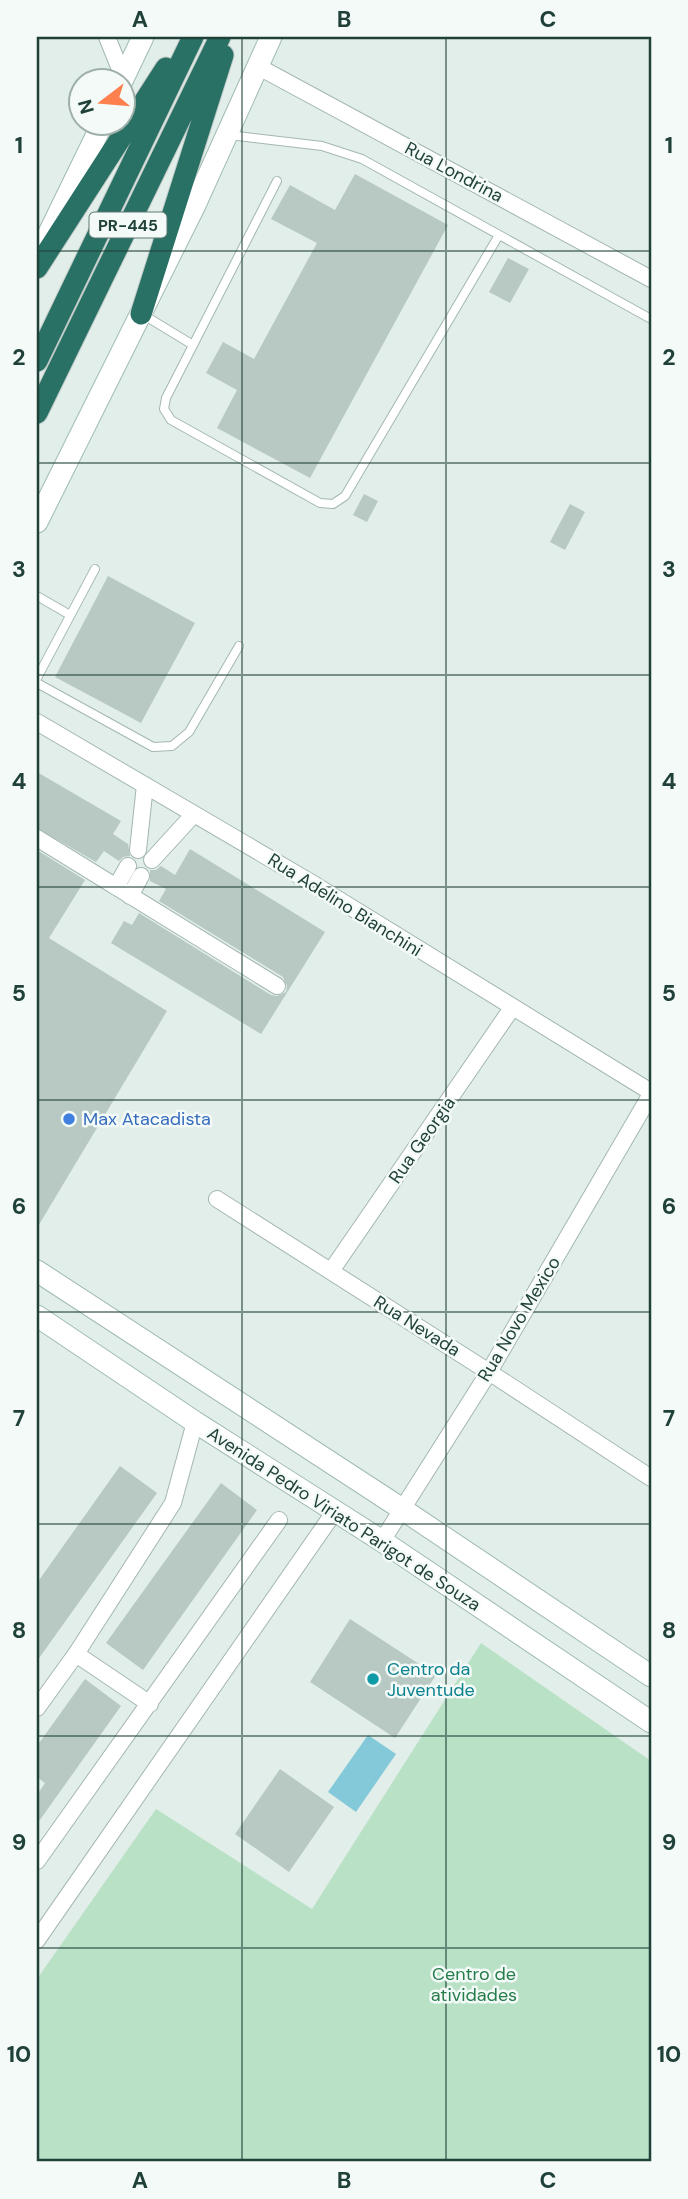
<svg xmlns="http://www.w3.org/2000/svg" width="688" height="2199" font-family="'DM Sans',sans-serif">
<rect width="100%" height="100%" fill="#e2eee9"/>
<path fill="#b8e1c5" d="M481,1643L651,1761V2162H37V1979L156,1809L312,1909Z"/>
<path fill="#84c9d9" d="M368,1735L396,1754L356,1812L328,1792Z"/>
<path fill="#b7c9c2" d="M355,174L448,225L310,478L217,428L237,390L206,373L223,342L254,359L317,243L271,219L290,185L335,210Z
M508,258L529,269L510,303L489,292Z
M364,494L378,501L367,522L353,515Z
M570,504L585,512L565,550L550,542Z
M108,576L195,623L141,723L55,677Z
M37,772L121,821L113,834L128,844L130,856L123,857L119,861L104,851L96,862L37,828Z
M190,849L325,932L261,1034L111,943L124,921L132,925L139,913L271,995L277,996L286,992L287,986L283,977L159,901L166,889L150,881V870H156L161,866L175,875Z
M37,850L85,880L49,938L167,1011L37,1228Z
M120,1466L157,1493L37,1661V1583Z
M221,1483L257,1510L143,1670L106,1643Z
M350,1619L436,1675L395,1738L310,1682Z
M85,1679L121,1706L37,1824V1795L45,1783L37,1777V1746Z
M280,1769L334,1807L289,1872L235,1834Z"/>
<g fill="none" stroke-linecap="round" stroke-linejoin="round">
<g stroke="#a4b7b1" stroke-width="10">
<path id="lane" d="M229,135L322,146L362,159L651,319
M277,181L166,398L164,409L171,420L320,503L333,504L345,496L499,235
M142,314L193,345
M37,596L70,615
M37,678L95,569
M37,683L153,747L172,746L189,732L239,646"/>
</g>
<g stroke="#a4b7b1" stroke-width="18">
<path id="street" d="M107,37L124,79
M257,66L651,279
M37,722L310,882L651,1092
M37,838L277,986
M138,850L145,785
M152,860L194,814
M116,887L128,866
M130,896L141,876
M217,1199L489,1372L651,1478
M331,1271L512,1008
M382,1541L489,1372L651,1094
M76,1654L150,1704
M37,1708L76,1654L173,1503L195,1422
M37,1861L279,1520
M37,1940L335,1511"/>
</g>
<g stroke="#9fbbb2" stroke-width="23">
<path id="secondary" d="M122,81L143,37
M44,243L103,122
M37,522L195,205L271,37
M37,1271L402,1509L651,1676
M37,1316L195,1422L382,1541L651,1722"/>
</g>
<g stroke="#c1cac8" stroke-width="23">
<path id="highway" d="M37,268L166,68
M141,314L223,55
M37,361L193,37
M37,413L220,37"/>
</g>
<use href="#lane" stroke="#fff" stroke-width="8"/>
<use href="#street" stroke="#fff" stroke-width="16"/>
<use href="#secondary" stroke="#fff" stroke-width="21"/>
<use href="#highway" stroke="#287164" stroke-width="21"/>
</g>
<path fill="none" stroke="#204139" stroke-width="2" stroke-opacity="0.55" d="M242,37V2162M446,37V2162M37,251H651M37,463H651M37,675H651M37,887H651M37,1100H651M37,1312H651M37,1524H651M37,1736H651M37,1948H651"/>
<circle fill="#3f7fe0" stroke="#f3faf7" stroke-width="2.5" cx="69" cy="1119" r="7"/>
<circle fill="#0f9aa8" stroke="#f3faf7" stroke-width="2.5" cx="373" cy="1679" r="7"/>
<g text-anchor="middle" stroke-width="5" stroke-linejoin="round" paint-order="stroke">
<rect fill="#f3faf7" stroke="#5f7872" stroke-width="2" x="89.5" y="212.5" width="77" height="25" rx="5"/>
<g font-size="16" font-weight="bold" fill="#204139">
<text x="128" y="231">PR-445</text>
</g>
<g font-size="18" fill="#204139" stroke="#f3faf7">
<text transform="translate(454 172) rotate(28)" y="6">Rua Londrina</text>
<text transform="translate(345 905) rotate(32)" y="6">Rua Adelino Bianchini</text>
<text transform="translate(422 1140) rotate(-55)" y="6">Rua Georgia</text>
<text transform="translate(519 1319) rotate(-59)" y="6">Rua Novo Mexico</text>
<text transform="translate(417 1326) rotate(32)" y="6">Rua Nevada</text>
<text transform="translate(344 1519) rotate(33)" y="6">Avenida Pedro Viriato Parigot de Souza</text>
</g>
<g font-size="18" fill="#366cbe" stroke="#f3faf7" text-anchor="start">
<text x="83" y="1125">Max Atacadista</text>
</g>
<g font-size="18" fill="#0d838f" stroke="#f3faf7" text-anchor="start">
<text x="387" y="1675">Centro da<tspan x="387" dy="21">Juventude</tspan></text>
</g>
<g font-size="18" fill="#257c4a" stroke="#f3faf7">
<text x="474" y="1980">Centro de<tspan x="474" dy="21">atividades</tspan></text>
</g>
</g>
<rect width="688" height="2199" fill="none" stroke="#f3faf7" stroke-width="77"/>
<g transform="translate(102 102) rotate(254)"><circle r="33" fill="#f3faf7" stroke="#9fb0ab" stroke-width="2"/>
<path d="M0-5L12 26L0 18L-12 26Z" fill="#ff804f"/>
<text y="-10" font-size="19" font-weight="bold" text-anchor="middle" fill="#204139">N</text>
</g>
<rect x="38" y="38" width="612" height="2122" fill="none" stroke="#204139" stroke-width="2.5"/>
<g font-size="23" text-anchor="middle" font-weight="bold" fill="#204139">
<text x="140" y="27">A</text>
<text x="344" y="27">B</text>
<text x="548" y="27">C</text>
<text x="19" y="153">1</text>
<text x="669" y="153">1</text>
<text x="19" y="365">2</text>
<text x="669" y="365">2</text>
<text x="19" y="577">3</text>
<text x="669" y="577">3</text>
<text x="19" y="789">4</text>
<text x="669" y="789">4</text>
<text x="19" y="1001">5</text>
<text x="669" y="1001">5</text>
<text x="19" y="1214">6</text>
<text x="669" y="1214">6</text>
<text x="19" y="1426">7</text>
<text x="669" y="1426">7</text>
<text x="19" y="1638">8</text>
<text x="669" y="1638">8</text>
<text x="19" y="1850">9</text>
<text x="669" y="1850">9</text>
<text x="19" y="2062">10</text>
<text x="669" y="2062">10</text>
<text x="140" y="2188">A</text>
<text x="344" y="2188">B</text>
<text x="548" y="2188">C</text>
</g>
</svg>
